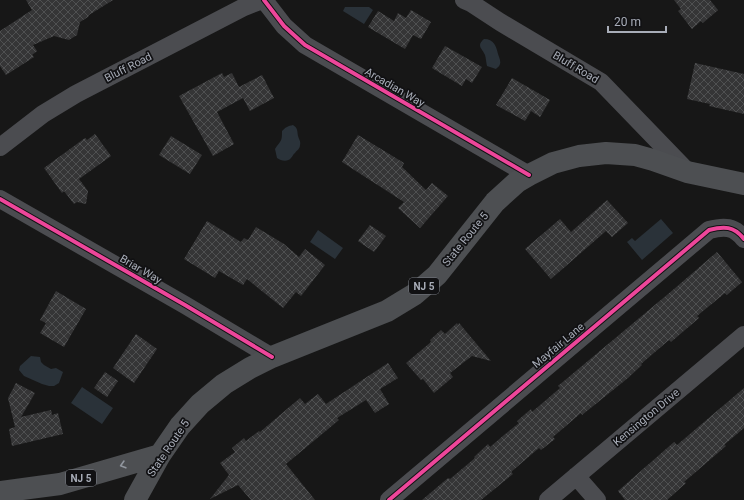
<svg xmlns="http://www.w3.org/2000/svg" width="744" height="500" font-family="Roboto,sans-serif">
<defs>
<pattern id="building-cross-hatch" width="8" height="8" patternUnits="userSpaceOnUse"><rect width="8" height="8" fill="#353536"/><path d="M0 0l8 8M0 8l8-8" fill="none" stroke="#4f5051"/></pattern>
</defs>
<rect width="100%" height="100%" fill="#171717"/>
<path fill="#2a3239" d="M345,7H369L373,10L364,24L343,11Z
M484,39C494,39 496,46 498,54C499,57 501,61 500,64C499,67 498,67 496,69L487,66C486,62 486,58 485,55C482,48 476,46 484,39Z
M293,125C298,128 297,131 298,136C299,140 301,141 300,145C300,149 297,150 295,153C293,154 293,156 291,158C288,162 281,161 277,158L275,149C281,140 282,142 282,131C286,127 288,126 293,125Z
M661,219L673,233L642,260L627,242L632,238L635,241Z
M318,230L343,248L335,259L310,242Z
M31,356L40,357L41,362L44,365L51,369L56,368L63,372L59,383L54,386H49L42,384L24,376L19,370L20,366Z
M82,387L113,408L102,424L71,403Z"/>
<path fill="url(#building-cross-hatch)" d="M26,0H113L89,15L88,17L80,22L77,35L69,40L54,36L33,45L37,51L32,55L34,57L6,75L0,66V31L32,10Z
M674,0H710L718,10L703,23L701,21L692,29L678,11L681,9Z
M411,10L431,22L421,39L413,35L405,49L368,27L378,11L394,21L398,13L406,18Z
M445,46L482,67L472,83L466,79L462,86L432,68Z
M695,63L744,74V114L709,106L710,104L687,99Z
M222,73L224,77L232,73L239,87L262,75L274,98L250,111L243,98L217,112L234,144L213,156L179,96Z
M512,78L550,100L540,117L531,111L525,121L496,105Z
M95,134L111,156L79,179L88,191L86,204L77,202L74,204L64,191L62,193L44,168L85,138L87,140Z
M358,135L404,163L402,167L426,190L432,183L448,196L420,228L398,208L404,202L342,162Z
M171,136L202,155L190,174L159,155Z
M607,200L628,223L612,237L606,231L551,279L525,249L560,219L571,232Z
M207,221L241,242L244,238L248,240L256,227L284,244L299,257L305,249L325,265L301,296L296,292L283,308L247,279L243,285L219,271L215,278L184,259Z
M370,225L386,236L374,252L358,241Z
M717,252L742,282L727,295L725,293L697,316L699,318L671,342L669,340L641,364L642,365L628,378L582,415L581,413L553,437L555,439L541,450L539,448L511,472L513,474L481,500H422L448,478L450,479L475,458L474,457L488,444L490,447L504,435L519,423L517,421L531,409L532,412L560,388L558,386L674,289Z
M56,291L86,309L64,347L40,333L46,323L40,320Z
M457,323L458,325L459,323L491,361L472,356L450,373L453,377L434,393L423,379L421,380L406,363L431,342L430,340L441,330L445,334Z
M136,334L157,349L134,383L113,368Z
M388,363L398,378L380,389L389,404L375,413L366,400L337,418L339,420L286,464L315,500H251L238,485L210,499L229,475L220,463L235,452L232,448L244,438L246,441L259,431L260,432L300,398L305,404L318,394L326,404Z
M105,372L118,381L107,397L94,388Z
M16,383L35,393L21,417L51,410L52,415L58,413L63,434L12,446L9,429L15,427L8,398Z
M744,388V428L724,445L726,446L684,482L686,483L667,500H625L618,491L674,442L677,445Z"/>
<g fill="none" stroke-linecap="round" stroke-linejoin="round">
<path stroke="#4b4c50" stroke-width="18" d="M264,0L284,26L305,45L529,175
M464,0L471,3L500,22L601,82L687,171
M0,147L43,114L76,94L244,7L262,0
M0,199L185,305L272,357
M576,476L597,500
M389,500L709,230C724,226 734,226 744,239
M548,500L744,335"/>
<path stroke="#4d4f52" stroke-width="22" d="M0,492L60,484L160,455
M135,500L160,455L180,426L200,404L224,384L250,368L272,357L387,311L415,294L437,275L495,202L517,182L529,175L553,163L579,156L606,153L635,155L653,160L687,172L744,184"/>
<g stroke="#111113" stroke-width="6">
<path id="cycleway" d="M264,0L284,26L305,45L529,175
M0,199L185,305L272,357
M389,500L709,230C724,226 734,226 744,239"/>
</g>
<use href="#cycleway" stroke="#ed469a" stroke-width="4"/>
</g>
<defs><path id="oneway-chevron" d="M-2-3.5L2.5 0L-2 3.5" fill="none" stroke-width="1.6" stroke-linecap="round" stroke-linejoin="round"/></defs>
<use stroke="#91969e" href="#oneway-chevron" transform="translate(123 465) rotate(164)"/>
<g text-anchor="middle" stroke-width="3.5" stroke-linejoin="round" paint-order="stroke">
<g fill="#111113" stroke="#7b7e86" stroke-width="1">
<rect x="409" y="278" width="30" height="16" rx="3"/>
<rect x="66" y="470" width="30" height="16" rx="3"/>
</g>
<g font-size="10" font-weight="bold" fill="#a8adb8">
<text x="424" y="290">NJ 5</text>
<text x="81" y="482">NJ 5</text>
</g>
<g font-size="11" fill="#a8adb8" stroke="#111113">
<text transform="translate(128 67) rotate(-27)" y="4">Bluff Road</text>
<text transform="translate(576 67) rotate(31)" y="4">Bluff Road</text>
<text transform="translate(395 87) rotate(30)" y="4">Arcadian Way</text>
<text transform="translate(465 239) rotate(-51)" y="4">State Route 5</text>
<text transform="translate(141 269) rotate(30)" y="4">Briar Way</text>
<text transform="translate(558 345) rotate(-40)" y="4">Mayfair Lane</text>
<text transform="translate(646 417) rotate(-40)" y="4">Kensington Drive</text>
<text transform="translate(168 448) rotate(-56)" y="4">State Route 5</text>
</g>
</g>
<path d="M608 26v6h58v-6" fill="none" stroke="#a8adb8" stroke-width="2"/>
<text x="614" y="26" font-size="12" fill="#a8adb8" stroke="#111113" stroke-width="3" paint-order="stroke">20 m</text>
</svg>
